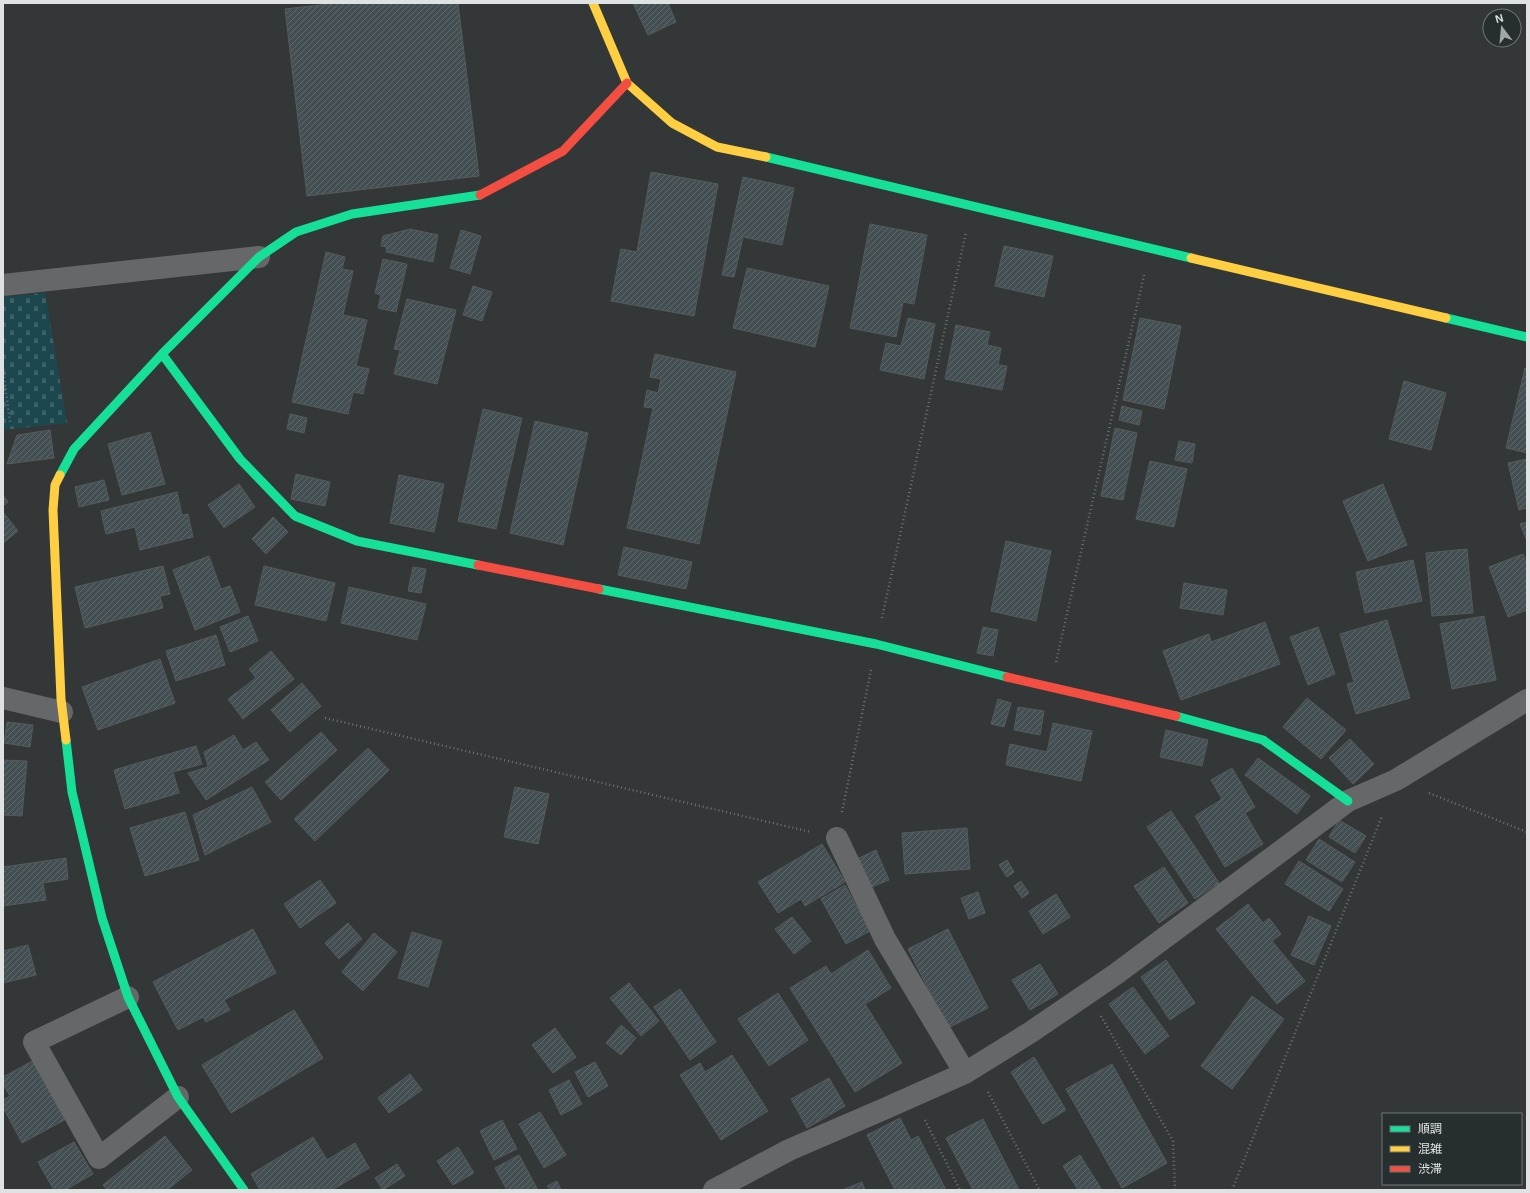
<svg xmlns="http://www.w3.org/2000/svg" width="1530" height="1193" font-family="Arial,'Noto Sans JP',sans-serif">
<defs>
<pattern id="cemetery-stones" width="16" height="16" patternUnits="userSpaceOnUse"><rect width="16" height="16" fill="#1d474f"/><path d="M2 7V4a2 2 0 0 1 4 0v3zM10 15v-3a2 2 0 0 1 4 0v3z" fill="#3d6168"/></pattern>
<pattern id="building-hatch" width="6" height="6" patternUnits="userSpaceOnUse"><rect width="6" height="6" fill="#434f52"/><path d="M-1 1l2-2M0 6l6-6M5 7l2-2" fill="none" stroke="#5e686b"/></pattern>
</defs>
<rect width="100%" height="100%" fill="#333738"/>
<path fill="url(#cemetery-stones)" d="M45,293L67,423L3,430V297Z"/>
<path fill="url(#building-hatch)" stroke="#565a5b" d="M337,3H458L479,176L307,196L285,9Z
M633,3H668L676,22L648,35Z
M651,172L718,184L694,316L611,301L621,249L637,252Z
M743,177L794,188L782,245L743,237L734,277L722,275Z
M870,224L927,235L914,304L903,302L896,337L850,328Z
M410,229L438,235L433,262L386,252L387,247L381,246L383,236Z
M461,230L481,236L470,274L450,268Z
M1004,246L1053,256L1044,297L995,286Z
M326,252L345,257L342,269L353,271L343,315L367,320L356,366L369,369L363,394L353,392L348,414L292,402Z
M383,259L407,264L396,312L378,308L381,295L375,293Z
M747,268L829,286L815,347L733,328Z
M473,286L492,292L482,321L463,315Z
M407,299L456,310L437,384L394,374L400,350L394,349Z
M908,318L935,324L924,379L880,370L886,343L901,346Z
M1140,318L1181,326L1164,409L1123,400Z
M956,325L990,332L987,345L1001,348L998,365L1007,366L1002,390L945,379Z
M655,354L736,372L699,544L627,528L653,408L644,407L647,390L658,393L661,379L650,377Z
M1525,368L1527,369V453L1506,448Z
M1404,381L1446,393L1431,450L1389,439Z
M1122,406L1142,411L1139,425L1119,420Z
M483,409L522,418L496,529L458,521Z
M290,414L307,418L304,433L287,429Z
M535,421L588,433L563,545L510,533Z
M1115,428L1137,433L1123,500L1101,496Z
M50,430L54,458L7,464L17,435Z
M150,432L165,484L122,495L108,444Z
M1179,441L1195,444L1192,463L1175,460Z
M1527,459V508L1519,510L1508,463Z
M1150,461L1187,469L1174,527L1136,519Z
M296,474L330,482L325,506L291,499Z
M399,475L444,484L434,532L390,523Z
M104,480L109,500L79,507L75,487Z
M239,484L255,507L224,528L208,505Z
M1383,484L1407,545L1368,561L1343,501Z
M177,492L182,515L188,514L193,537L140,550L135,527L106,534L101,511Z
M3,495L8,502L3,506Z
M3,512L18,531L3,543Z
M273,517L288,532L266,554L252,539Z
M1527,522V541L1520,524Z
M1006,541L1051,551L1036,621L991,611Z
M624,547L692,562L686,589L618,575Z
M1467,549L1473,613L1432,616L1426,553Z
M1523,554L1527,564V610L1508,617L1489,567Z
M209,556L221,589L230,586L240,612L195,630L173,570Z
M1413,560L1422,601L1365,613L1356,572Z
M163,566L170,594L160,596L163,608L85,628L75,587Z
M264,566L335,583L326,621L255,605Z
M413,567L426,569L421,593L408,591Z
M1184,583L1227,590L1223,615L1180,608Z
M349,587L426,604L417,640L341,623Z
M248,616L258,641L230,652L220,627Z
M1484,616L1496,680L1452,689L1440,624Z
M1387,620L1410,698L1356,714L1347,684L1354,682L1340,634Z
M1265,622L1280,664L1181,700L1163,651L1209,634L1211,642Z
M983,627L998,630L993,656L977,653Z
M1318,627L1335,674L1308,685L1290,637Z
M216,635L225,665L176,681L166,651Z
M271,651L294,679L243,719L228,699L256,678L249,669Z
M160,659L175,703L98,730L82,687Z
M302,683L321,706L290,732L271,710Z
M1307,698L1346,730L1321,759L1283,727Z
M998,699L1011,703L1004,727L991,724Z
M1018,707L1044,711L1040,735L1014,730Z
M7,722L33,725L30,747L4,743Z
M1053,723L1092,731L1081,781L1006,765L1010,744L1047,752Z
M1166,730L1208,740L1202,766L1160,757Z
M321,732L337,750L281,800L265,782Z
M234,735L243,750L256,742L269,760L206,800L188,773L208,767L204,752Z
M1350,739L1374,764L1353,784L1329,758Z
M196,746L202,764L173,772L179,793L125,809L114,770Z
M368,748L389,770L315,841L294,819Z
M1258,758L1310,796L1297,814L1245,775Z
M3,760L27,761L22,816L3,815Z
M1232,768L1255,807L1245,813L1263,844L1225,867L1195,816L1222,799L1211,780Z
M252,787L271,822L205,855L193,815Z
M515,787L549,794L538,844L504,837Z
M1171,811L1219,883L1195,899L1147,827Z
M185,812L199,860L145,876L130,828Z
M1339,820L1366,836L1355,853L1329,837Z
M967,828L970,869L905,874L902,833Z
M1319,839L1355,862L1342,882L1306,860Z
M822,844L845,882L805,906L801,899L778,913L758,882Z
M876,850L889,880L869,888L857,859Z
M66,858L68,879L43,883L46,900L3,906V867Z
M1007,860L1014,872L1007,877L999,865Z
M1299,861L1343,889L1329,911L1285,884Z
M1164,867L1188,903L1159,923L1134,886Z
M320,880L336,903L300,928L284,904Z
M1021,881L1029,893L1022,898L1014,886Z
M845,885L870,931L846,944L821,899Z
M978,892L985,913L969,919L961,898Z
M1056,894L1070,917L1043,934L1029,911Z
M1248,904L1263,923L1269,918L1281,934L1272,941L1305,981L1277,1004L1216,929Z
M1309,916L1331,926L1314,965L1291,955Z
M792,917L811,941L794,954L775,929Z
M348,923L362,939L339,959L325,943Z
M253,929L276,973L224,1000L230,1010L206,1022L203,1017L178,1030L153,982Z
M948,929L988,1008L948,1028L908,949Z
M412,932L442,941L428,987L398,978Z
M374,933L397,952L363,991L342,972Z
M28,945L36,975L3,983V951Z
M868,950L891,988L865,1004L902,1063L855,1092L790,988L826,966L831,974Z
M1166,960L1195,1003L1170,1020L1141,977Z
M1040,964L1058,994L1030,1010L1012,980Z
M629,983L659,1021L641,1036L610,998Z
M1133,987L1169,1036L1145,1054L1109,1004Z
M680,989L716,1042L690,1060L654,1007Z
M778,993L808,1040L769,1066L738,1019Z
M1252,996L1284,1019L1232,1089L1201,1066Z
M294,1010L323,1058L231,1113L202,1065Z
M621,1025L636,1038L621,1055L606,1043Z
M555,1028L576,1057L553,1073L532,1045Z
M732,1055L768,1111L721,1140L680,1075L700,1063L705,1072Z
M1034,1057L1066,1110L1043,1124L1011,1072Z
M36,1059L68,1118L22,1143L3,1107V1100L10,1096L3,1084V1077Z
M595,1062L608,1086L588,1097L575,1072Z
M1112,1064L1167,1163L1122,1188L1066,1089Z
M410,1074L422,1090L389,1113L378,1098Z
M829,1078L845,1106L807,1128L791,1099Z
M569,1080L582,1104L561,1115L549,1090Z
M540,1112L566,1155L544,1168L519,1124Z
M900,1118L911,1140L918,1136L946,1190H895L867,1135Z
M983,1119L1019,1190H973L946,1138Z
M502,1120L517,1149L494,1160L480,1131Z
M165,1136L192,1170L167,1190H107L103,1185Z
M313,1137L327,1160L355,1143L369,1168L332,1190H260L251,1174Z
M74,1142L93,1174L65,1190H54L38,1162Z
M458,1147L474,1173L453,1185L437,1161Z
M519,1155L538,1190H507L495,1168Z
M1080,1155L1102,1190H1078L1063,1166Z
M397,1164L405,1176L383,1190L375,1178Z
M557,1181L561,1190H550L547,1186Z
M862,1182L865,1190H842Z"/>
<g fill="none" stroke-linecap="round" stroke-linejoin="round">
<path stroke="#707272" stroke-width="2.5" stroke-dasharray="1 3" stroke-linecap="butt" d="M3,369L10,422
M882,618L966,232
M1056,662L1144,275
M325,718L811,832
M1429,793L1527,832
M842,812L871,670
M1101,1016L1173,1141L1175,1190
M988,1092L1039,1189
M925,1120L960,1190
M1232,1190L1382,816"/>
<path stroke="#656768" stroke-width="22" d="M3,285L259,257
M3,698L62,712
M837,838L885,939L965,1073
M128,997L34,1042L99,1158L178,1097
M714,1190L789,1150L884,1109L965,1073L1031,1032L1116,974L1348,801L1396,780L1527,700"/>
<path stroke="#16e098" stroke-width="9" d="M766,157L1191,258
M1446,318L1527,337
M162,354L240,459L295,516L357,541L478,565
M60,475L74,449L162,354L259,257L296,232L352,214L480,195
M599,589L876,644L1007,677
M1176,716L1263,740L1348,801
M66,740L72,792L102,918L128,997L178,1097L244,1190"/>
<path stroke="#ffcf43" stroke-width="9" d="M593,3L627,83L672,123L717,147L766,157
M1191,258L1446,318
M60,475L55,485L53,510L61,699L66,740"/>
<path stroke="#f24e42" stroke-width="9" d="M480,195L563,151L627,83
M478,565L599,589
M1007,677L1176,716"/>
</g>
<rect width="1530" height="1193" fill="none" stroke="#dee2e3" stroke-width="8"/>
<rect x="1382" y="1113" width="140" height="72" fill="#272e2f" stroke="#707677"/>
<rect x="1390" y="1126" width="20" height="6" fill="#16e098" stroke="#707677"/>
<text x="1418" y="1133" font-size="12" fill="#dee2e3">順調</text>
<rect x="1390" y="1146" width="20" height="6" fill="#ffcf43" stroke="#707677"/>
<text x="1418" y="1153" font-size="12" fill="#dee2e3">混雑</text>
<rect x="1390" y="1166" width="20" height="6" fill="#f24e42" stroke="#707677"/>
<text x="1418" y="1173" font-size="12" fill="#dee2e3">渋滞</text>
<g transform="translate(1502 28) rotate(344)"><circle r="19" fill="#272e2f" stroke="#707677"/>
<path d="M0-3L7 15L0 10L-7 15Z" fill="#a2a6a7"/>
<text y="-6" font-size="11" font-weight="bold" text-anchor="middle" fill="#dee2e3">N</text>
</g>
</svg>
